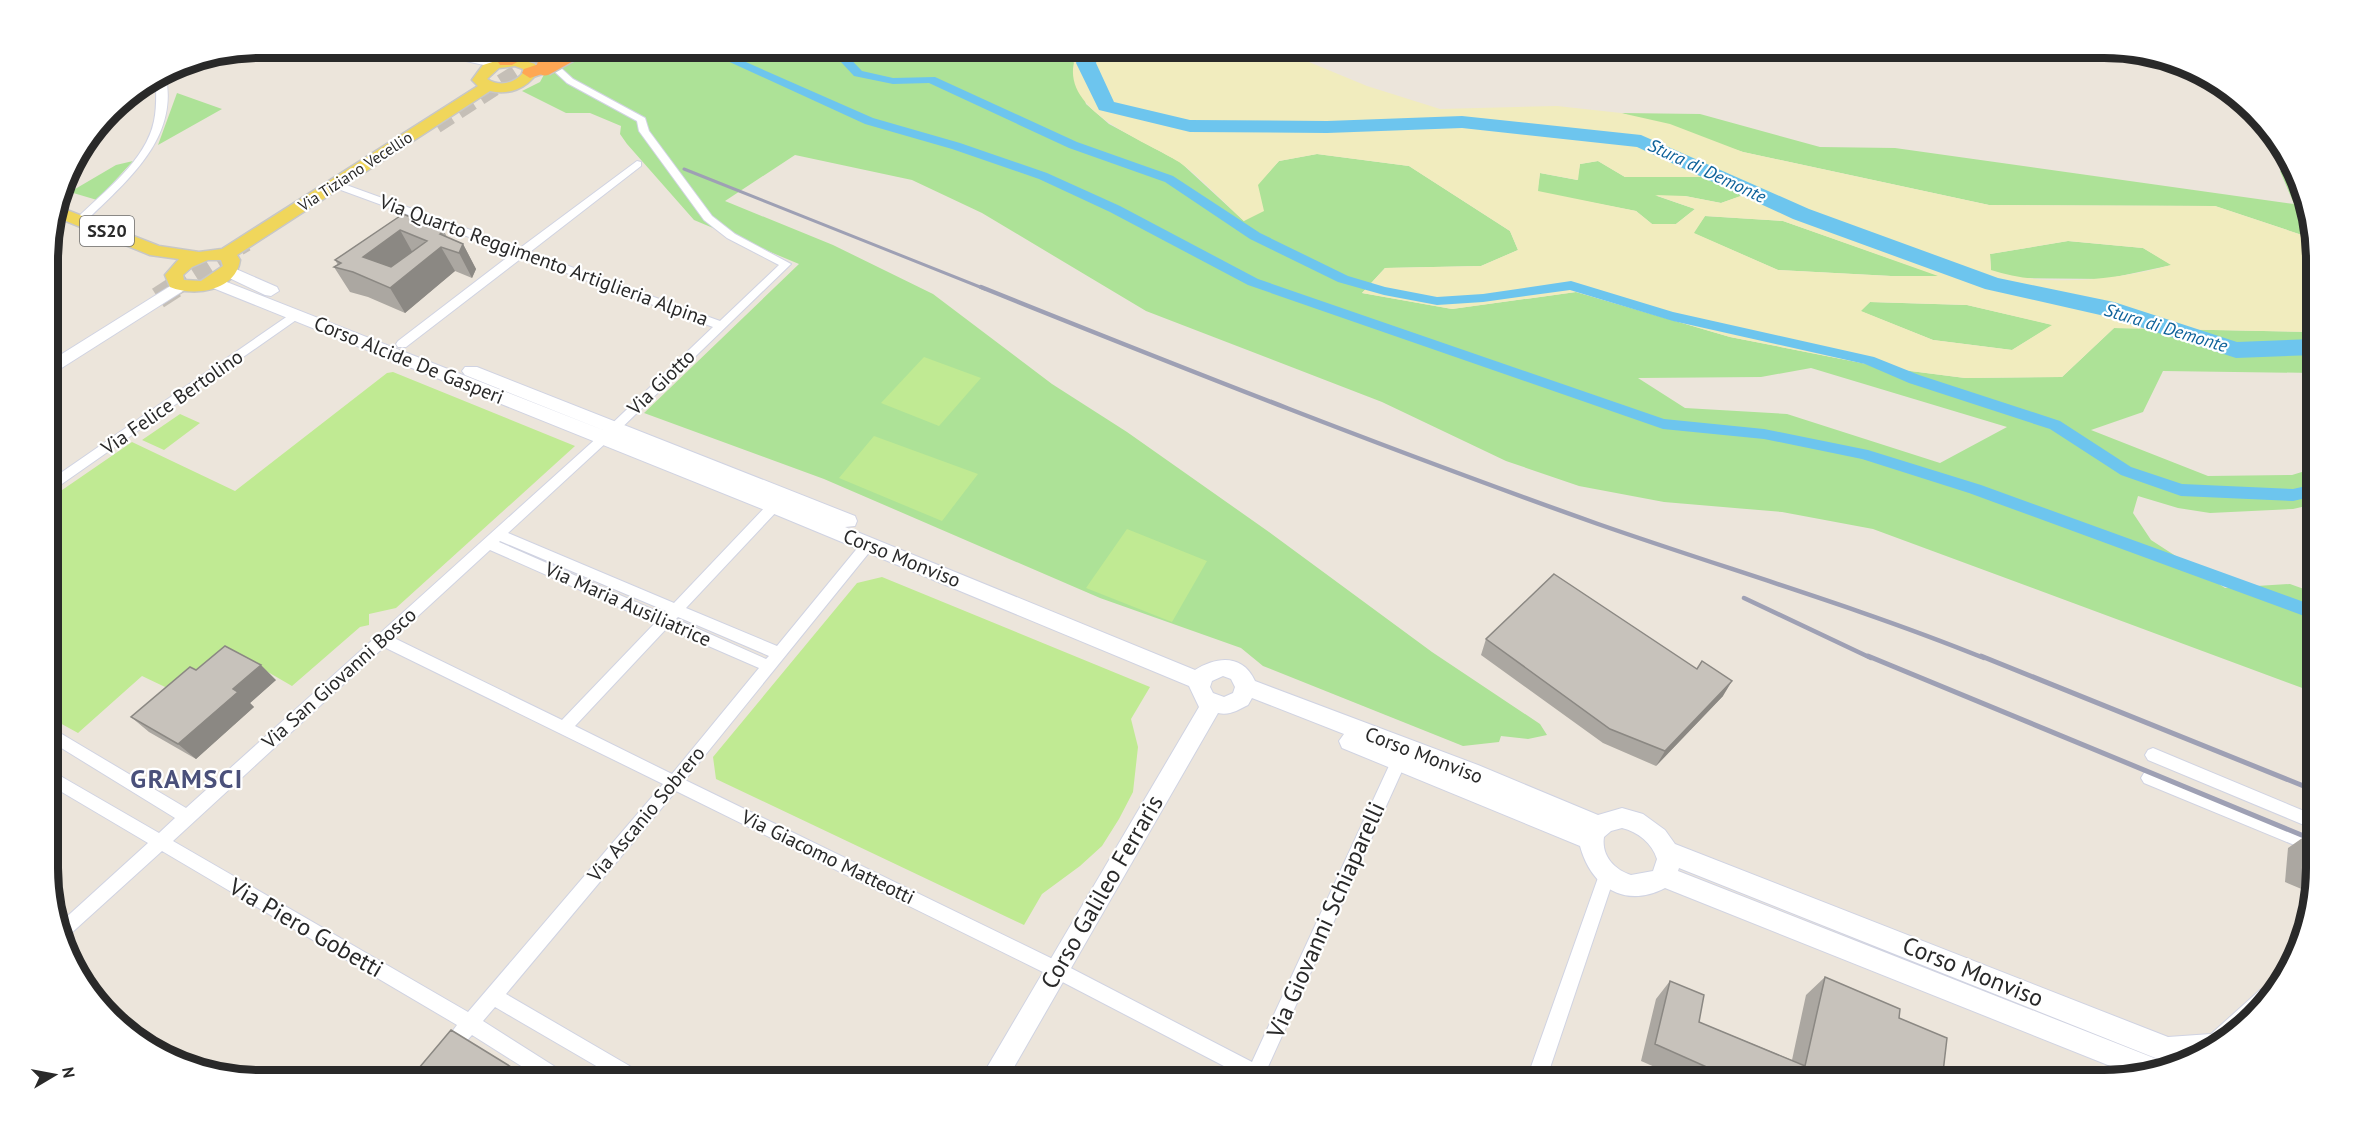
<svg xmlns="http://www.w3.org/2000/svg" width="2364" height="1129" font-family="'PT Sans',sans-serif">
<rect width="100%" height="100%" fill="#ece5db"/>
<path fill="#ade297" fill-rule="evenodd" d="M482,48H1080L1073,60L1086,104L1109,124L1180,162L1244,221L1257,185L1279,161L1317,154L1409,166L1510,231L1518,250L1481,266L1385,268L1362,293L1452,309L1576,292L1730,337L1887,368L1965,378L2062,377L2114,328L2314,332L2315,373L2163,371L2143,412L2091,430L2208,476L2292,475L2315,468V504L2293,509L2210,513L2178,508L2138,496L2133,513L2151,540L2225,588L2290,584L2315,593L2316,693L1873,529L1782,512L1664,502L1579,486L1506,461L1382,402L1146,311L982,213L912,180L795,155L725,201L833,245L933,294L1052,384L1127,432L1269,532L1432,652L1540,724L1547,735L1528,739L1501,736L1499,742L1463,746L1263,666L1241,648L1100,598L824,479L644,413L799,264L694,220L627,144L620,134L621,126L590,113H566L522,91L540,82L547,69L495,57ZM1811,368L2007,427L1940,463L1787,414L1685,408L1638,378L1761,377Z
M177,93L222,109L158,145Z
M1621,113L1700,114L1820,147L1895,148L2294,204L2280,171L2288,170L2314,239L2215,206L1989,205L1743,152Z
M133,161L97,200L70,192L116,165Z
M1598,161L1625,177H1702L1747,194L1721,203L1685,196H1657L1695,209L1676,224H1652L1636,211L1537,192L1540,173L1577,180L1580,164Z
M1705,216L1783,221L1940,276H1891L1778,270L1693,233Z
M2068,241L2143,248L2172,265L2106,279L2018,278L1991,271L1990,254Z
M1870,302L1967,305L2053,325L2012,350L1933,340L1860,311Z"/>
<path fill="#f1ecbe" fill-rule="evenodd" d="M1080,48H1290L1304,60L1367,86L1440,109L1557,106L1621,113L1670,124L1743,152L1989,205L2215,206L2314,239V332L2114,328L2062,377L1965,378L1887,368L1730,337L1576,292L1452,309L1362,293L1385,268L1481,266L1518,250L1510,231L1409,166L1317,154L1279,161L1258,185L1264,211L1244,221C1223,202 1202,178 1179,162C1144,139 1046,107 1080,48ZM1598,161L1625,177H1702L1746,194L1721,203L1685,196L1655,195L1695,209L1676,224H1652L1636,211L1538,191L1540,173L1578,180L1580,164ZM1705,216L1783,221L1938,276H1891L1778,270L1694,233ZM2068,241L2143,248L2171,265C2117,280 2046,288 1991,270L1990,254ZM1870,302L1967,305L2052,325L2012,350L1933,340L1861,311Z"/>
<path fill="#c0ea93" d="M924,357L981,378L939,426L881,403Z
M393,372L575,446L396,608L369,614V625L360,627L292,686L235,653L184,696L142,676L78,733L49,717V499L132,442L235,491L387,373Z
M180,414L200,423L164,450L142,440Z
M874,436L978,474L942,521L839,478Z
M1127,529L1207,561L1172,622L1086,588Z
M882,577L1150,687L1131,719L1138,747L1133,792L1119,819L1102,846L1080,866L1042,894L1024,925L716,779L713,757L857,583Z"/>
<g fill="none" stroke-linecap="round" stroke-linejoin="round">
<path fill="#6dc5ee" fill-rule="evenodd" d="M699,48H714L873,118L960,143L1047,173L1120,206L1258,279L1664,419L1764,429L1868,450L1981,485L2315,606V620L1969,493L1862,459L1764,439L1663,429L1248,285L1110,212L1039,179L952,149L865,124Z
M828,48H840L862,71L893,78L935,77L1077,142L1173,176L1260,233L1348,276L1385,287L1437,297L1483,294L1571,281L1673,312L1874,357L1919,375L2060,421L2131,467L2182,484L2293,489L2315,484V496L2293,501L2181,496L2121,475L2050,429L1909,383L1865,364L1673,321L1570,290L1483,302L1437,305L1384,295L1338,282L1250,239L1165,182L1069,148L929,83L893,84L854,76Z"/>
<path fill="#6dc5ee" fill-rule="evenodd" d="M1081,48H1101L1096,63L1114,102L1190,120L1327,121L1462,116L1641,135L1809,209L1998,278L2114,302L2237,342L2315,339V355L2236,358L2109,317L1985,289L1793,219L1637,147L1462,128L1327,133L1190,132L1099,110L1076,63Z"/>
<path stroke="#c5bfb7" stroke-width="17" stroke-dasharray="17 9" stroke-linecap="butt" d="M436,125L540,58
M173,289L246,243"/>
<path stroke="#c5bfb7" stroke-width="22" stroke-dasharray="22 11" stroke-linecap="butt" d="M158,298L175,287"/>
<g stroke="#d0d3e2" stroke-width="2">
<path id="street" d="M529,48H539L573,79L645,118L649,131L712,216L735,234L791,264L608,441L508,533L674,603L769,503H779L781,506L779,509L686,608L777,646L864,540L869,539L876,544L685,780L1063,964L1252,1062L1394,755L1399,753L1404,755L1407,760L1267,1069L1277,1075L1280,1081H1244L1245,1077L1051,976L676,791L506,994L645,1075L648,1081H622L495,1007L483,1021L568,1075L571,1081H545L472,1035L454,1055L448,1058L442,1055L439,1049L457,1025L162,851L67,937L61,922L148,843L50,785V770L159,833L175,818L50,741V727L186,808L600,435L713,327L523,257L406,347H398L396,344L398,341L513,253L330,186V182H338L520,248L637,161L641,162V166L530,252L720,321L779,265L727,238L704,220L639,131L637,121L567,83ZM500,541L666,611L663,614L499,542ZM490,550L655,623L562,720L394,638ZM678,617L769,656L766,659L676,619ZM667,628L759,668L672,774L575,726ZM384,647L663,784L468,1012L173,841Z
M165,73C181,139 125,182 84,223H76V219C104,191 146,161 154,121C157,107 156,93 156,79Z
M295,311L301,315L299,318L49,493V481Z
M2153,748L2316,816V830L2148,760L2145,755L2148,750Z
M2149,771L2316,840V854L2144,783L2141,778L2144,773Z
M1607,868L1613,870L1615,875L1549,1071L1545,1081H1526L1599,875L1601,870Z"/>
</g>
<g stroke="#d0d3e2" stroke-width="2">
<path id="secondary" d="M420,48H444L502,61L504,64L497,68L422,51Z
M229,266L277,287L279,291L271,296L265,295L223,275L221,271Z
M214,277L608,432L465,375L462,371L465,367H477L855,516L857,521L855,526L845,527L1195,670C1217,656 1243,654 1255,681L1478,765L1598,815L1622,808L1643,814L1665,830L1675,844L2168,1037L2211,1034L2260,990L2269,987L2275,989C2249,1032 2216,1051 2168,1063L1679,868L1678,871L2159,1060L2161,1065L2133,1075L1665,888C1625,909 1591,887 1580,846L1342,748L1339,741L1344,734L1252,698L1248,705C1238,710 1229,716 1218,713L1006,1081H979L1199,707L1189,686L767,511L208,286L206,282ZM1223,676L1231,679L1235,687L1233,693L1224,697L1213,693L1210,687L1212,681ZM1622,828C1638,832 1652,843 1657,859L1653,871L1631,875C1615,870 1601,856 1604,837L1611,831Z
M180,280L188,285L186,289L49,376V362Z"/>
</g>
<g stroke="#c7c7c7" stroke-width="3">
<path id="primary" d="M505,58H516L535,64L537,73C526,89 509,95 490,91L237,255L240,260C236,291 194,297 170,287L165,275L179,259L150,255L56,217L59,207L159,246L199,252L222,249L478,86L472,80L483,65ZM515,66L523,69V73C513,84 500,87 487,79L499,68ZM208,260H221L223,266L201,281L184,280L183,275L192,267Z"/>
</g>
<g stroke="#c7c7c7" stroke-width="3">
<path id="highway" d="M521,48H541L512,65H500L498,62Z
M545,62L551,63L553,67L551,71L530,78L522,73L524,69Z"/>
</g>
<use href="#street" fill="#fff" fill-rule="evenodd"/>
<use href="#secondary" fill="#fff" fill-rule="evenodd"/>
<use href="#primary" fill="#f0d65b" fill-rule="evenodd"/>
<use href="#highway" fill="#fea754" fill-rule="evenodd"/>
<path stroke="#9ea0b4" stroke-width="3" d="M684,169L985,289"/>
<path stroke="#9ea0b4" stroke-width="4.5" d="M981,287C1185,369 1390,450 1598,524C1727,569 1858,607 1984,658
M1744,598L1871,658"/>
<path stroke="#9ea0b4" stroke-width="5" d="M1868,656L2316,841
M1981,656L2316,791"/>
<g stroke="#c7c7c7" stroke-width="20" stroke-linecap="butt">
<path id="highway-bridge" d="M545,67L579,48"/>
</g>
<use href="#highway-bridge" stroke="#fea754" stroke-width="17"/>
</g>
<path fill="#aba7a1" d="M403,214L444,231L447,237L463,244L476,269L472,278L455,271L405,313L368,297L350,292L334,267L338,265L335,260Z
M1486,639L1723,696L1656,766L1603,743L1481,655Z
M196,670L276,680L250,703L254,707L196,759L149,732L131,717Z
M2308,834L2316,868L2311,893L2285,882L2288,848Z
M1825,977L1899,1018L1942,1081H1687L1641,1061L1656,999L1670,981L1699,1022L1792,1060L1806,995Z"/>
<path fill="#8b8883" d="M400,230L414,255L378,281L363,257Z
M463,244L476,269L472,278L459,253Z
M441,247L455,271L405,313L390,288Z
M261,665L276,680L250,703L254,707L196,759L178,744L233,689Z
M1732,681L1723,696L1656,766L1665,751Z"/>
<path fill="#c7c2bb" stroke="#8b8883" stroke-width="1.5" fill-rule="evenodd" d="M403,214L444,231L440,234L463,244L459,253L441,247L390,288L353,272L334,267L341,263L335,260ZM400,230L427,241L391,267L363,257Z
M1554,574L1697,669L1702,661L1732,681L1665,751L1610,729L1486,639Z
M225,646L261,665L233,689L238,692L178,744L131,717L190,667L196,670Z
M2308,834L2316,837L2315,873L2306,869Z
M1825,977L1900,1009L1899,1018L1947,1038L1942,1081H1738L1655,1044L1670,981L1704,995L1699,1022L1805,1066Z
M451,1030L534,1081H408Z"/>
<g text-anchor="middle" stroke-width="4.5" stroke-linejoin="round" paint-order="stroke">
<g font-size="16" fill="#292929" stroke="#fff">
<text transform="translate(355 171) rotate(-33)" y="6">Via Tiziano Vecellio</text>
</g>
<g font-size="18" font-style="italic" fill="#0d6199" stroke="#fff">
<text transform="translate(1707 171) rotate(25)" y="6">Stura di Demonte</text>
<text transform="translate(2166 328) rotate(17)" y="6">Stura di Demonte</text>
</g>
<rect fill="#fff" stroke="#696969" stroke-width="1.5" x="80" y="216" width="54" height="30" rx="4.5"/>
<g font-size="18" font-weight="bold" fill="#292929">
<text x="107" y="237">SS20</text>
</g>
<g font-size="20" fill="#292929" stroke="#fff">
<text transform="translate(544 260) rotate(20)" y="7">Via Quarto Reggimento Artiglieria Alpina</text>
<text transform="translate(409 360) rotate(22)" y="7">Corso Alcide De Gasperi</text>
<text transform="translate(661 382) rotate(-44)" y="7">Via Giotto</text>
<text transform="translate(172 402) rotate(-35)" y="7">Via Felice Bertolino</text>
<text transform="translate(902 558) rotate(22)" y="7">Corso Monviso</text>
<text transform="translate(628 604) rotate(24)" y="7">Via Maria Ausiliatrice</text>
<text transform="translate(339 678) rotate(-42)" y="7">Via San Giovanni Bosco</text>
<text transform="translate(1424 755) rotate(21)" y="7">Corso Monviso</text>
<text transform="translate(646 814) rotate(-50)" y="7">Via Ascanio Sobrero</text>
<text transform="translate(828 857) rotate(26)" y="7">Via Giacomo Matteotti</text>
</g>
<g font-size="24" fill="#292929" stroke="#fff">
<text transform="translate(1102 892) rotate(-60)" y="8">Corso Galileo Ferraris</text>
<text transform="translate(1326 920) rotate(-66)" y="8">Via Giovanni Schiaparelli</text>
<text transform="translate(306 928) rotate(30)" y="8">Via Piero Gobetti</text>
<text transform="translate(1973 972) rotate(22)" y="8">Corso Monviso</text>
</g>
<g font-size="26" font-weight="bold" letter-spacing="1.5" fill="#4a507a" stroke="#fff">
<text x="187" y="788">GRAMSCI</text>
</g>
</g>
<path d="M0 0H2364V1129H0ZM260 58H2104A202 202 0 0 1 2306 260V868A202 202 0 0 1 2104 1070H260A202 202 0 0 1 58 868V260A202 202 0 0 1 260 58Z" fill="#fff" fill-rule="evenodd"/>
<path fill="none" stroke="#292929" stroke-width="8" d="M260 58H2104A202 202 0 0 1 2306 260V868A202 202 0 0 1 2104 1070H260A202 202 0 0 1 58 868V260A202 202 0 0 1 260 58Z"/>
<g transform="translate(54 1075) rotate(80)" stroke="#ffffff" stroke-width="4.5" paint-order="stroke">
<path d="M0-4.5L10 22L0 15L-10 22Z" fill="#292929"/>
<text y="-9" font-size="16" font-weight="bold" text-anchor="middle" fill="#292929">N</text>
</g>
</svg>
